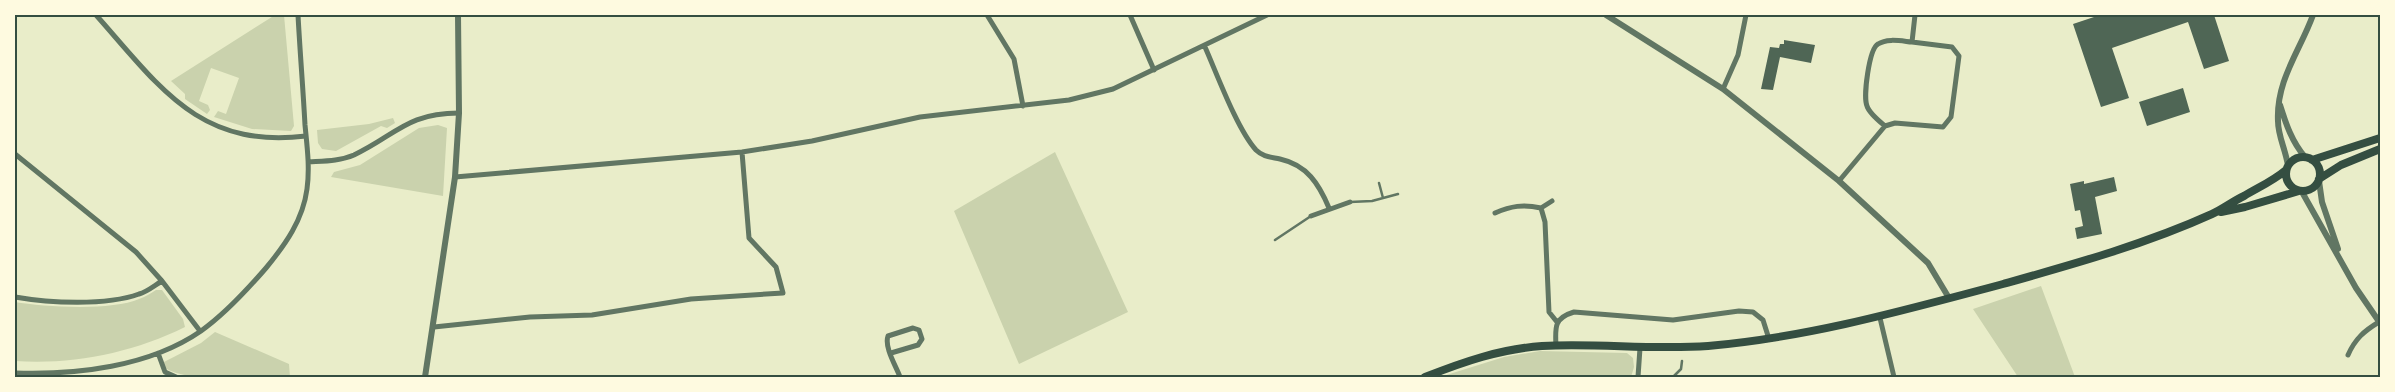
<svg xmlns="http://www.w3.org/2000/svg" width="2395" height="392" font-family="Lato,sans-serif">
<rect width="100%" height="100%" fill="#e9edc9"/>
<path fill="#cad2ad" d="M275,15H284L294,126L291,131L252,129L214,117L218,111L226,114L239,78L211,68L199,101L208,105L210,110L207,114L185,99V94L171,81Z
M393,118L395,123L387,128L381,126L336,151L322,149L318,143L317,130L369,124Z
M438,125L447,128L443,196L331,177L334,172L360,165L419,128Z
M1055,152L1128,312L1019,364L954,211Z
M2041,286L2075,377H2018L1973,309Z
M156,290H162L183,319L185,327C132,353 73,365 15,361V302C44,307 112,311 139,299C145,297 151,293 156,290Z
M215,332L289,364L290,377C261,377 186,384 164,367V362L201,343Z
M1540,351L1627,353L1633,358L1634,367L1631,377H1440L1504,357Z"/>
<path fill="#4f6655" d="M2100,15H2214L2229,61L2204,69L2188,22L2112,48L2129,98L2101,107L2073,24Z
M1784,40L1815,45L1811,63L1780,57L1773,90L1761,89L1770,47L1779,48L1780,44H1784Z
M2183,88L2190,112L2147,126L2139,102Z
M2114,177L2117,191L2095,197L2102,234L2077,239L2075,228L2083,226L2080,210L2075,211L2070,184L2084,181V184Z"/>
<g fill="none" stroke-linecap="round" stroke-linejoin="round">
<path stroke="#617663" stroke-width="2.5" d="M1379,183L1383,198
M1350,202L1372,201L1398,194
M1275,240L1311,216
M1673,377L1681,369L1682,361"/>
<path stroke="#617663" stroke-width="5" d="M96,15C160,87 199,149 306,136
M987,15L1014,59L1023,106
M1130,15L1154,70
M1205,47C1217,74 1237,129 1256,150C1263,157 1271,157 1280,159C1307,165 1319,184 1329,208
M1723,89L1738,55L1746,15
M1885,126C1879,121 1869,113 1867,106C1863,97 1869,49 1878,44C1887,38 1901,41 1912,42
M15,154L136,252L162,281L200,331
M309,162C324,161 340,161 354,155C396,135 407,113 459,113
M455,177L742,152L812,141L920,117L1069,100L1113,89L1267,15
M1839,181L1885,126L1895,123L1943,127L1951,117L1959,56L1952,47L1912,42L1915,15
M1541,208L1552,201
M1495,213C1511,206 1523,204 1541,208L1545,222L1549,312L1557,322
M1311,216L1350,202
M15,297C49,303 106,306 139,294C147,292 155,285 162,281
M1880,318L1894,377
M434,327L530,317L592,315L691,299L783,293L776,267L749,238L742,152
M1556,346C1555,327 1554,318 1574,312L1673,320L1739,311L1753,312L1763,320L1769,339
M158,353L165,372L176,377
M891,353L918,345L922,339L919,330L913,328L888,336C884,347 896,366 900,377
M2348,355C2355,339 2364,331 2379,322
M15,373C76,375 149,367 201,331C225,314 247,290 266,268C285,245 303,220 307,189C310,167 307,146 305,125C303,88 300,52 298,15
M1638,377L1640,348"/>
<path stroke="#617663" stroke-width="6" d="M1606,15L1723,89L1839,181L1928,263L1949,298
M2280,105C2286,124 2292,142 2305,157
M2288,166C2286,150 2278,137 2278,121C2276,80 2300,51 2313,15
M2319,181L2322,202L2338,249
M2302,192L2356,288L2380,323
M425,377L455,177L459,113L458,15"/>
<path stroke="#344e41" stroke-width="8" d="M2286 174a17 17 0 1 1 34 0a17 17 0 1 1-34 0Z
M2312,160L2380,138
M2319,179L2341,165L2380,149
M2221,212L2245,207L2299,191
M1425,377C1463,362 1500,349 1542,346C1597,343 1653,350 1708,346C1810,337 1905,310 2003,284C2074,264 2146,244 2212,214C2223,209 2233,201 2244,196C2259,187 2273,181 2286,170"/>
</g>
<rect width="2395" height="392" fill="none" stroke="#fefae0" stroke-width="32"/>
<rect x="16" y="16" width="2363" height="360" fill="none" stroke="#344e41" stroke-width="2"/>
</svg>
